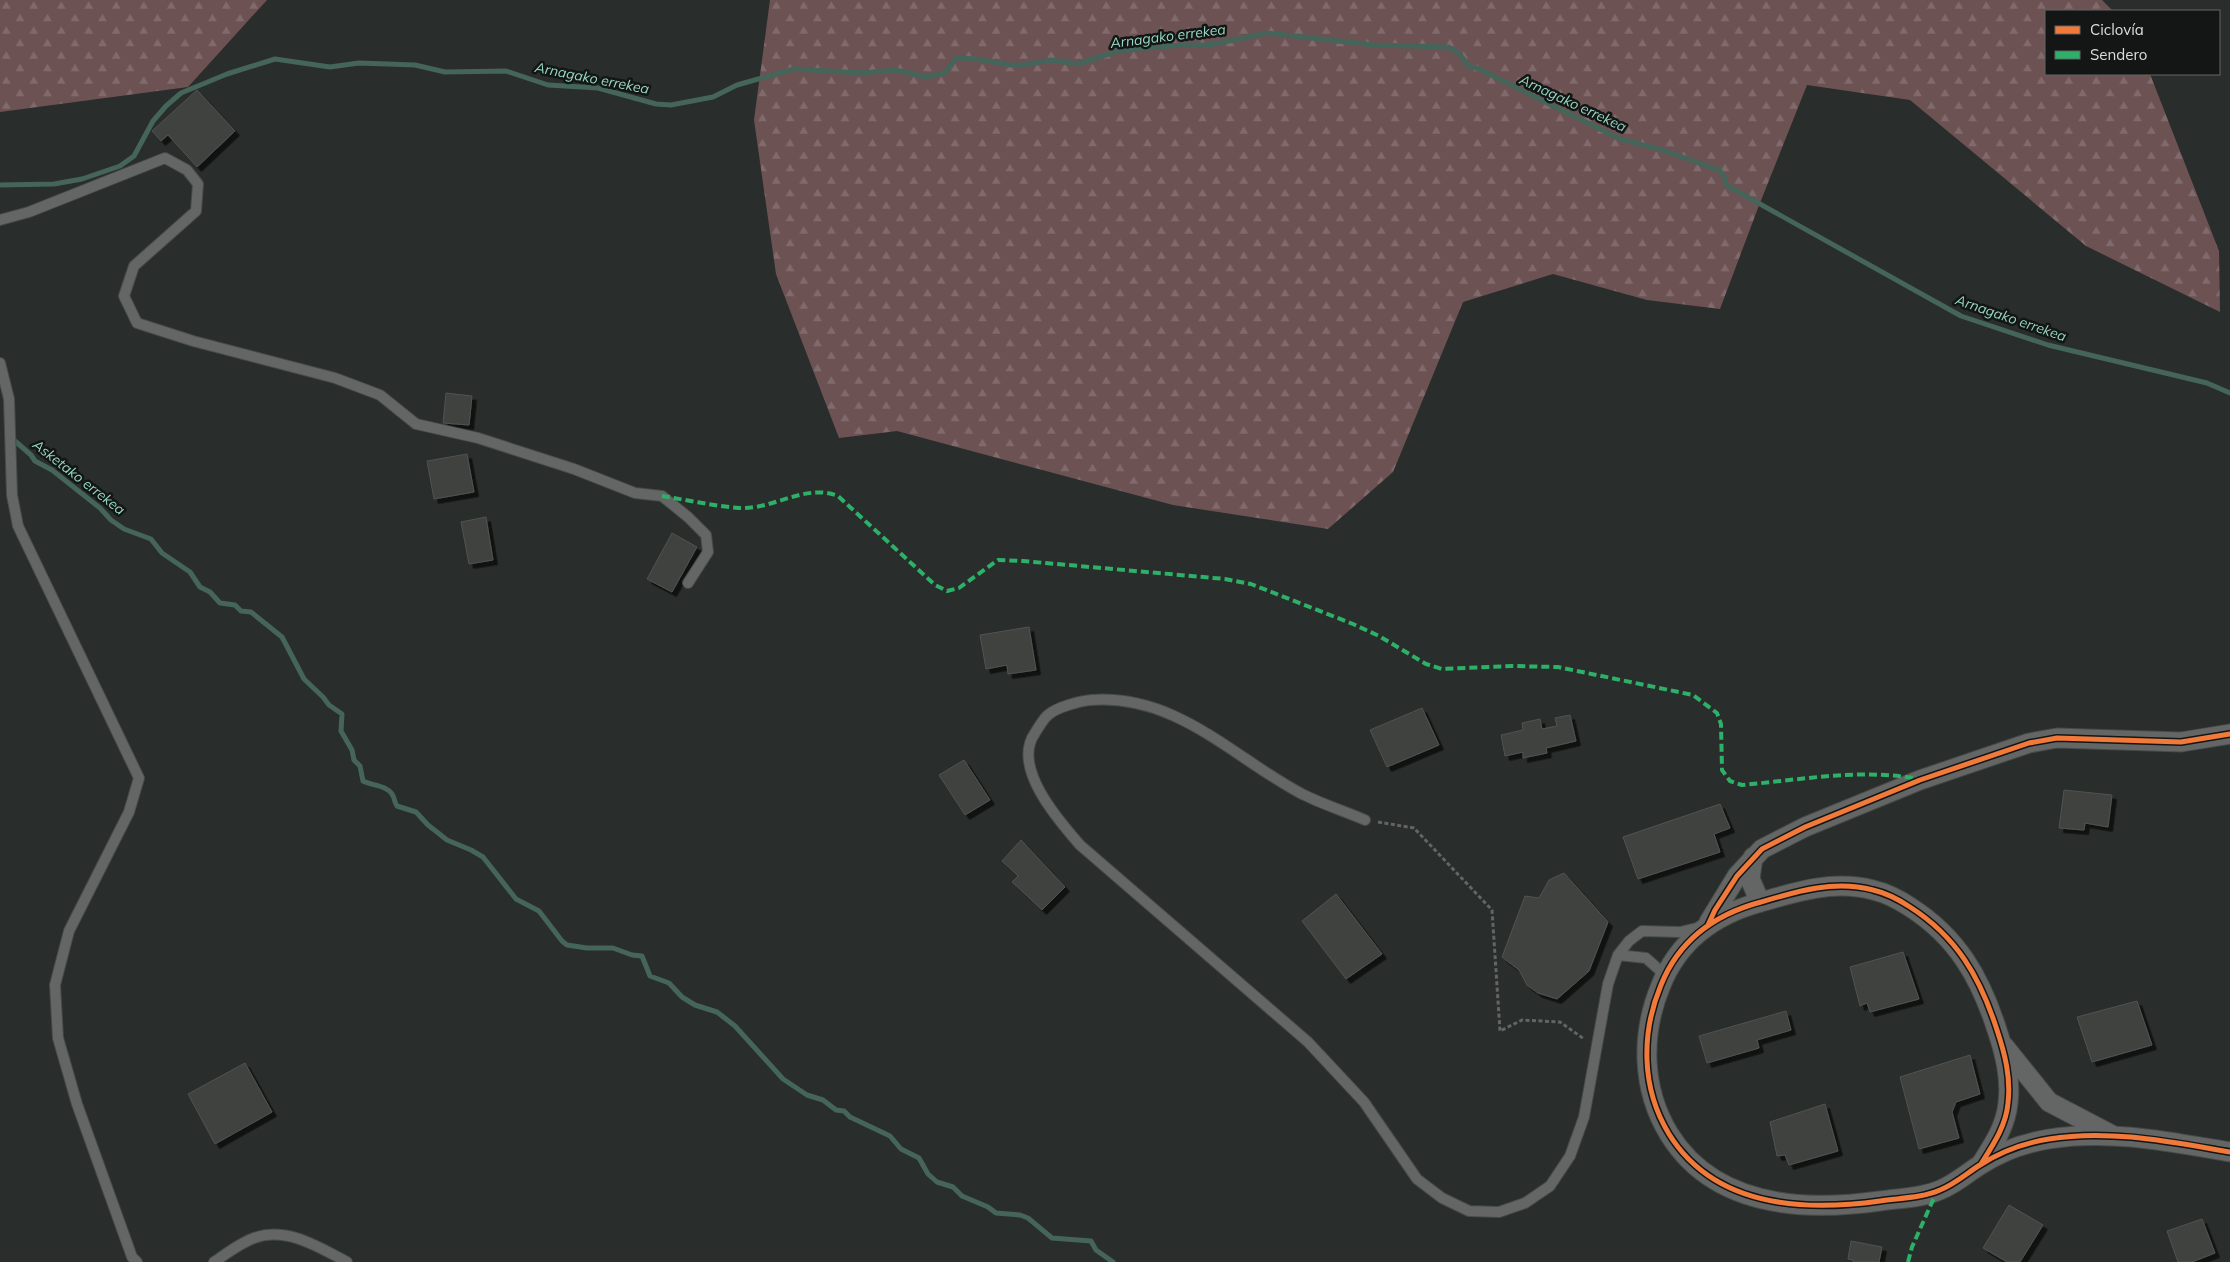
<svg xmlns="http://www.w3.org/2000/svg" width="2230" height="1262" font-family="Mulish,sans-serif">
<defs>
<pattern id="forest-firs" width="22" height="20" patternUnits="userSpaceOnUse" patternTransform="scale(1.25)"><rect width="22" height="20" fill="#6d5254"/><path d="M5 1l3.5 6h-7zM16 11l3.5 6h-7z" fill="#816a6c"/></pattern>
<filter id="shadow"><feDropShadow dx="4.5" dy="4.5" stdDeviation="0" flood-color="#0009"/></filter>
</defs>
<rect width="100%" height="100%" fill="#292d2b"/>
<path fill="url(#forest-firs)" d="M0,0H267L188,87L0,112Z
M770,0H2102L2113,11H2046V74H2150L2219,251L2220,312L2086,246L1910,100L1807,85L1758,208L1720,309L1647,300L1553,274L1463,302L1393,472L1328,529L1173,505L897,431L839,438L776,274L754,120Z"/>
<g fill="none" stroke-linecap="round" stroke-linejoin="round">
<path stroke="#45655a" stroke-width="5" d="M0,185L54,184L82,179L120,166L134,156L153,121L166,106L181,93L227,74L275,59L330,67L359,63L415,65L445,72L506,71L548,85L598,88L656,104L671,105L713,97L737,85L794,69L861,73L896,70L925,77L945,73L956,58L976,59L1010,65H1024L1051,60L1078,64L1118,51L1179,45H1209L1267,33L1374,45L1448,47L1459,53L1469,67L1477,68L1620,139L1662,150L1719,170L1724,176L1726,185L1961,316L2048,345L2207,383L2230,393
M15,441L31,455L35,461L52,470L100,508L111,520L124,529L151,539L162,553L190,572L200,587L210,592L220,603L235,605L241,611L251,612L282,637L304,679L323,697L329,705L342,714L341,731L352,750L354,760L360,766L363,781C373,786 386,785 392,794C395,798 394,802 397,806L416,812L428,825L447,840L471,850L483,857L516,899L539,911L562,941L567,945L587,948H613L632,955L642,956L650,976L669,983L682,997L695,1005L717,1012L735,1026L783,1079L807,1095L823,1100L836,1110L844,1111L850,1117L890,1136L901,1149L919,1158L928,1174L937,1182L953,1187L962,1196L988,1207L996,1213L1020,1215L1028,1218L1052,1238L1091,1241L1096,1250L1113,1262"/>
</g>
<path fill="#3f4241" stroke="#505352" filter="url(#shadow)" d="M197,90L235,131L197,167L168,135L161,141L152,131Z
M446,393L472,396L469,425L443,423Z
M467,454L474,492L434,499L427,461Z
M486,517L493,560L469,564L461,522Z
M672,533L697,547L672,592L647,579Z
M1029,627L1036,670L1008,674L1007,665L986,669L980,635Z
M1422,708L1439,745L1387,767L1370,730Z
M1570,715L1576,741L1546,748L1547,753L1523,758V752L1505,756L1501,735L1523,730L1522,723L1540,719L1542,729L1557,726L1555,718Z
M964,760L990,800L965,815L939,775Z
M2064,790L2112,795L2108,827L2085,823L2084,830L2059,828Z
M1720,804L1730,828L1714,834L1720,852L1638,879L1623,837Z
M1021,840L1065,887L1042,910L1012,882L1018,876L1002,861Z
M1564,873L1608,922L1589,971L1557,999L1538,993L1527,985L1519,970L1502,957L1525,896L1539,898L1549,880Z
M1336,894L1382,954L1346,979L1302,921Z
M1903,952L1919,999L1870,1012L1867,1003L1860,1006L1850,967Z
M2137,1001L2152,1045L2092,1062L2077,1017Z
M1786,1011L1791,1030L1757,1040L1759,1048L1707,1063L1699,1036Z
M1970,1055L1980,1094L1956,1102L1952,1112L1959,1138L1919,1149L1900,1077Z
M245,1063L272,1112L215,1144L188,1094Z
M1825,1104L1838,1151L1789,1165L1785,1155L1777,1156L1770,1122Z
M2009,1205L2043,1225L2020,1262H2007L1983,1248Z
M2202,1219L2215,1253L2192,1262H2178L2167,1231Z
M1851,1241L1882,1247L1879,1262H1853V1260L1848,1259Z"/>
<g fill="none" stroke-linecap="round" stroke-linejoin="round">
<g stroke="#464a48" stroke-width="12">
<path id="service" d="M0,220L29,212L165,158L187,170L198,184L196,211L134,266L124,296L137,323L193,341L335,378L380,395L416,424L478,438L574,469L635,493L662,496L688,517L706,535L708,552L688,583
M0,363L9,399L12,495L18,526L139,778L129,812L69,931L55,985L58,1038L77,1104L132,1257L137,1262
M1365,820C1344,811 1322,804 1302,794C1232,757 1177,694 1091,700C1080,701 1057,707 1048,715C1043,719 1039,727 1035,733C1011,767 1059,821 1080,845L1308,1042L1364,1102L1417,1179L1442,1198L1469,1211L1499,1212L1525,1203L1550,1186L1570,1156L1584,1117L1608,984L1618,955L1629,941L1642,931L1680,932L1701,927
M1618,955L1646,958L1665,975
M214,1262C226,1254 240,1243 254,1238C286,1226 319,1247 347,1262"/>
</g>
<g stroke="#464a48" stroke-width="21">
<path id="minor" d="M1753,857L1750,879L1760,902
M1709,922L1737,876L1762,849L1805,827L1920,780L2029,743L2057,738L2181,742L2230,734
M2004,1046L2049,1102L2112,1135
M1981,1164C1993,1145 2006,1126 2008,1103C2011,1078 2005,1054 1997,1030C1980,977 1957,937 1910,907C1898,899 1886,893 1873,890C1834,880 1798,891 1761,902C1716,914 1679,940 1661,985C1641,1033 1641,1088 1669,1134C1714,1207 1802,1212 1880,1201C1900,1198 1922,1198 1940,1190C1955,1184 1967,1173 1980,1165C2002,1151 2024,1143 2049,1139C2109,1129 2171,1142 2230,1152"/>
</g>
<path stroke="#626564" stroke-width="3" stroke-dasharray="4 2.5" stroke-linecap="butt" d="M1378,822L1414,828L1492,910L1500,1031L1522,1020L1560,1022L1584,1039"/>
<use href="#service" stroke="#636665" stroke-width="10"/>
<use href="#minor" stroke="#636665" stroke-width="19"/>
<path stroke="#2db169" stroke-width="4" stroke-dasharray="8 4" stroke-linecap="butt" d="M662,496C687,500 714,506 739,508C773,510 805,483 838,496L935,585L947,591L959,588L998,560L1023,561L1225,579L1251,584L1353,624L1379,636L1426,664L1442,669L1512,666L1558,667L1693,695L1717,713L1721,724L1722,770L1730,781L1742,785C1800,780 1861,768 1918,779
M1908,1262L1912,1247L1937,1191"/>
<g stroke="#131615" stroke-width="8">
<path id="cycleway" d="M1708,925L1715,910L1737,876L1762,849L1805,827L1920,780L2029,743L2057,738L2181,742L2230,734
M1981,1164C1993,1145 2006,1126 2008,1103C2011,1078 2005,1054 1997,1030C1980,977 1957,937 1910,907C1898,899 1886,893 1873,890C1834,880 1798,891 1761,902C1716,914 1679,940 1661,985C1641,1033 1641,1088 1669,1134C1714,1207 1802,1212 1880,1201C1900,1198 1922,1198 1940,1190C1955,1184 1967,1173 1980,1165C2002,1151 2024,1143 2049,1139C2109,1129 2171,1142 2230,1152"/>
</g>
<use href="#cycleway" stroke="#f17a3a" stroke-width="5"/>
</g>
<g text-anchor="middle" stroke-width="5" stroke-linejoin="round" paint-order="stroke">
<g font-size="14" font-style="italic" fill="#97d9c4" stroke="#131615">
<text transform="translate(1168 36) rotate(-7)" y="5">Arnagako errekea</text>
<text transform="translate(592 78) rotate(11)" y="5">Arnagako errekea</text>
<text transform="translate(1573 103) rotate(25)" y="5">Arnagako errekea</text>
<text transform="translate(2011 318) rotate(19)" y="5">Arnagako errekea</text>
<text transform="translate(79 477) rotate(38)" y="5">Asketako errekea</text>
</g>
</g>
<rect x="2045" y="10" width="175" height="65" fill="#131615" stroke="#636665"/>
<rect x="2055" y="26" width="25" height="8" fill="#f17a3a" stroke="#636665"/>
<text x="2090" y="35" font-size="15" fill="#dadfdd">Ciclovía</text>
<rect x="2055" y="51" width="25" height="8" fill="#2db169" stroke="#636665"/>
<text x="2090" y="60" font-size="15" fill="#dadfdd">Sendero</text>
</svg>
